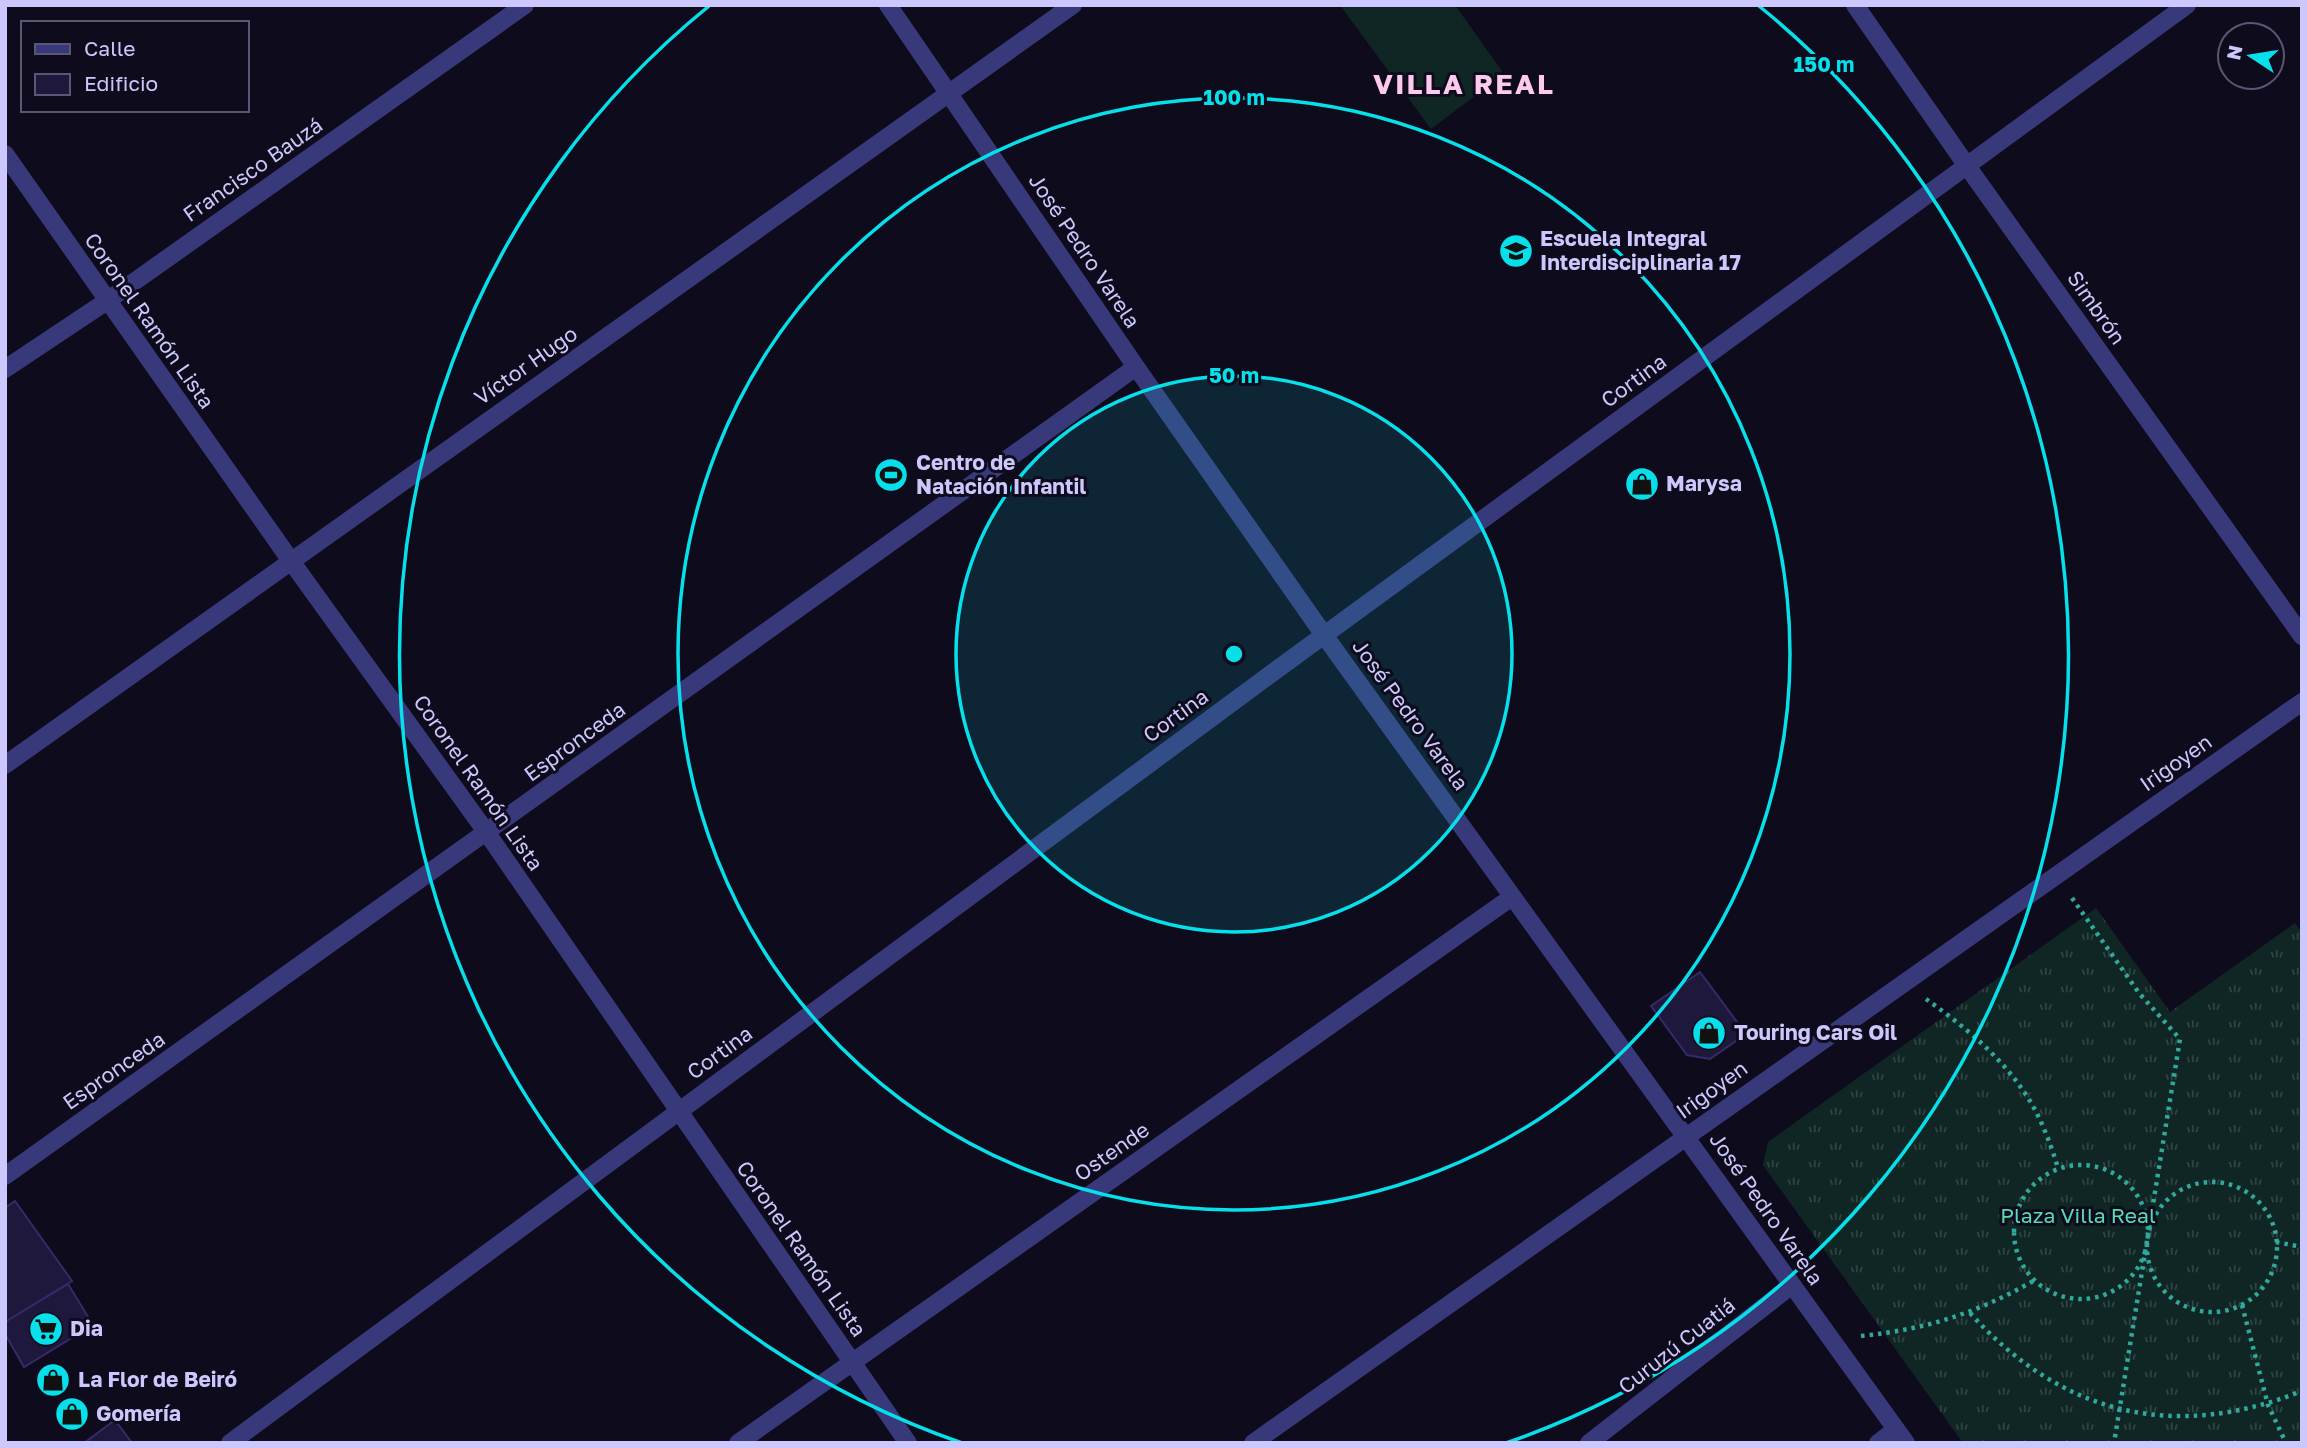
<svg xmlns="http://www.w3.org/2000/svg" width="2307" height="1448" font-family="'Golos Text',sans-serif">
<defs>
<pattern id="grass-tufts" width="24" height="20" patternUnits="userSpaceOnUse" patternTransform="scale(1.75)"><rect width="24" height="20" fill="#0f2624"/><path d="M3 7l-1-3M5 7V3M7 7l1-3M15 17l-1-3M17 17v-4M19 17l1-3" fill="none" stroke="#314445"/></pattern>
</defs>
<rect width="100%" height="100%" fill="#0e0c1c"/>
<path fill="url(#grass-tufts)" d="M2096,908L2170,1012L2295,923L2302,933V1443H1963L1763,1165L1768,1142Z"/>
<path fill="#0f2624" d="M1340,5H1455L1504,74L1431,129Z"/>
<path fill="#1e183c" stroke="#342b68" stroke-width="2" d="M1700,972L1746,1034L1710,1059L1687,1055L1651,1006Z
M15,1201L72,1281L5,1322V1208Z
M68,1284L93,1325L24,1367L5,1334V1322Z
M115,1420L132,1443H84Z"/>
<g fill="none" stroke-linecap="round" stroke-linejoin="round">
<path stroke="#30a99c" stroke-width="4.5" stroke-dasharray="3.5 5" stroke-linecap="butt" d="M2072,898L2139,993L2180,1039L2114,1443
M1926,999C1961,1024 1997,1053 2022,1089C2039,1112 2050,1142 2058,1168
M2014 1232a67 67 0 1 1 134 0a67 67 0 1 1-134 0Z
M2147 1247a65 65 0 1 1 130 0a65 65 0 1 1-130 0Z
M2276,1242L2302,1247
M2242,1305L2268,1405L2286,1443
M1970,1313C2062,1415 2174,1442 2302,1391
M1861,1336C1928,1329 1977,1313 2035,1280"/>
<path stroke="#38397a" stroke-width="18" d="M888,5L1136,367L1324,635L1906,1443
M1855,5L1967,166L2302,636
M5,154L291,561L487,833L908,1443
M5,369L107,301L525,5
M5,765L1073,5
M5,1176L1136,367
M230,1443L1279,668L2187,5
M738,1443L1512,897
M1253,1443L2302,702
M1589,1443L1792,1285
M1878,1443L1896,1429"/>
</g>
<circle cx="1234" cy="654" r="278" fill="#07dfea" fill-opacity=".12"/>
<g fill="none" stroke="#07dfea" stroke-width="3.5">
<circle cx="1234" cy="654" r="278"/>
<circle cx="1234" cy="654" r="556"/>
<path d="M962 1443A834 834 0 0 1 709 6M1759 6A834 834 0 0 1 1506 1443"/>
</g>
<defs>
<g id="school-disc" transform="scale(1.75)"><circle r="9.5" fill="#07dfea" stroke="#0e0c1c"/><path d="M0-5L7-2L0 1L-7-2ZM-4 1L0 2.5L4 1V4Q0 6-4 4Z" fill="#111"/></g>
<g id="stadium-disc" transform="scale(1.75)"><circle r="9.5" fill="#07dfea" stroke="#0e0c1c"/><path d="M0-5a6.5 5 0 1 0 0 10a6.5 5 0 1 0 0-10ZM-3.5-1.8h7v3.6h-7Z" fill="#111"/></g>
<g id="shop-disc" transform="scale(1.75)"><circle r="9.5" fill="#07dfea" stroke="#0e0c1c"/><path d="M-5-2.5h2.3a2.7 3.5 0 0 1 5.4 0H5L5.5 6h-11ZM-1.5-2.5h3a1.5 2.3 0 0 0-3 0Z" fill="#111"/></g>
<g id="supermarket-disc" transform="scale(1.75)"><circle r="9.5" fill="#07dfea" stroke="#0e0c1c"/><path d="M-6-5.5h2.5l.6 2H6L4.5 2H-2.5L-4.4-4H-6ZM-1.5 3.2a1.3 1.3 0 1 0 .1 0ZM3 3.2a1.3 1.3 0 1 0 .1 0Z" fill="#111"/></g>
</defs>
<g fill-rule="evenodd">
<use href="#school-disc" x="1516" y="251"/>
<use href="#stadium-disc" x="891" y="475"/>
<use href="#shop-disc" x="1642" y="484"/>
<use href="#shop-disc" x="1709" y="1033"/>
<use href="#supermarket-disc" x="46" y="1329"/>
<use href="#shop-disc" x="53" y="1380"/>
<use href="#shop-disc" x="72" y="1414"/>
</g>
<g text-anchor="middle" stroke-width="6" stroke-linejoin="round" paint-order="stroke">
<g font-size="21" fill="#ccc8fd" stroke="#0e0c1c">
<text transform="translate(253 170) rotate(-35)" y="7">Francisco Bauzá</text>
<text transform="translate(1084 251) rotate(56)" y="7">José Pedro Varela</text>
<text transform="translate(2096 308) rotate(55)" y="7">Simbrón</text>
<text transform="translate(149 321) rotate(55)" y="7">Coronel Ramón Lista</text>
<text transform="translate(526 366) rotate(-35)" y="7">Víctor Hugo</text>
<text transform="translate(1634 381) rotate(-36)" y="7">Cortina</text>
<text transform="translate(1410 715) rotate(54)" y="7">José Pedro Varela</text>
<text transform="translate(1176 716) rotate(-36)" y="7">Cortina</text>
<text transform="translate(575 742) rotate(-36)" y="7">Espronceda</text>
<text transform="translate(2176 763) rotate(-35)" y="7">Irigoyen</text>
<text transform="translate(478 783) rotate(55)" y="7">Coronel Ramón Lista</text>
<text transform="translate(720 1053) rotate(-36)" y="7">Cortina</text>
<text transform="translate(114 1071) rotate(-35)" y="7">Espronceda</text>
<text transform="translate(1712 1090) rotate(-36)" y="7">Irigoyen</text>
<text transform="translate(1112 1152) rotate(-35)" y="7">Ostende</text>
<text transform="translate(1766 1209) rotate(55)" y="7">José Pedro Varela</text>
<text transform="translate(801 1249) rotate(55)" y="7">Coronel Ramón Lista</text>
<text transform="translate(1677 1346) rotate(-38)" y="7">Curuzú Cuatiá</text>
</g>
<g font-size="21" font-weight="bold" fill="#ccc8fd" stroke="#0e0c1c" text-anchor="start">
<text x="1540" y="246">Escuela Integral<tspan x="1540" dy="24">Interdisciplinaria 17</tspan></text>
<text x="916" y="470">Centro de<tspan x="916" dy="24">Natación Infantil</tspan></text>
<text x="1666" y="491">Marysa</text>
<text x="1734" y="1040">Touring Cars Oil</text>
<text x="70" y="1336">Dia</text>
<text x="78" y="1387">La Flor de Beiró</text>
<text x="96" y="1421">Gomería</text>
</g>
<g font-size="21" fill="#58dab3" stroke="#0e0c1c">
<text x="2078" y="1223">Plaza Villa Real</text>
</g>
<g font-size="28" font-weight="bold" letter-spacing="2" fill="#fdcaed" stroke="#0e0c1c">
<text x="1464" y="94">VILLA REAL</text>
</g>
</g>
<circle cx="1234" cy="654" r="10" fill="#07dfea" stroke="#0e0c1c" stroke-width="3.5"/>
<g font-size="21" text-anchor="middle" font-weight="bold" fill="#07dfea" stroke="#0e0c1c" stroke-width="6" stroke-linejoin="round" paint-order="stroke">
<text x="1824" y="72">150 m</text>
<text x="1234" y="105">100 m</text>
<text x="1234" y="383">50 m</text>
</g>
<rect width="2307" height="1448" fill="none" stroke="#ccc8fd" stroke-width="14"/>
<rect x="21" y="21" width="228" height="91" fill="#0e0c1c" stroke="#5a5776" stroke-width="2"/>
<rect x="35" y="44" width="35" height="10" fill="#38397a" stroke="#5a5776" stroke-width="2"/>
<text x="84" y="56" font-size="21" fill="#ccc8fd">Calle</text>
<rect x="35" y="74" width="35" height="21" fill="#1e183c" stroke="#5a5776" stroke-width="2"/>
<text x="84" y="91" font-size="21" fill="#ccc8fd">Edificio</text>
<g transform="translate(2251 56) rotate(282)"><circle r="33" fill="#0e0c1c" stroke="#5a5776" stroke-width="2"/>
<path d="M0-5L12 26L0 18L-12 26Z" fill="#07dfea"/>
<text y="-10" font-size="19" font-weight="bold" text-anchor="middle" fill="#ccc8fd">N</text>
</g>
</svg>
